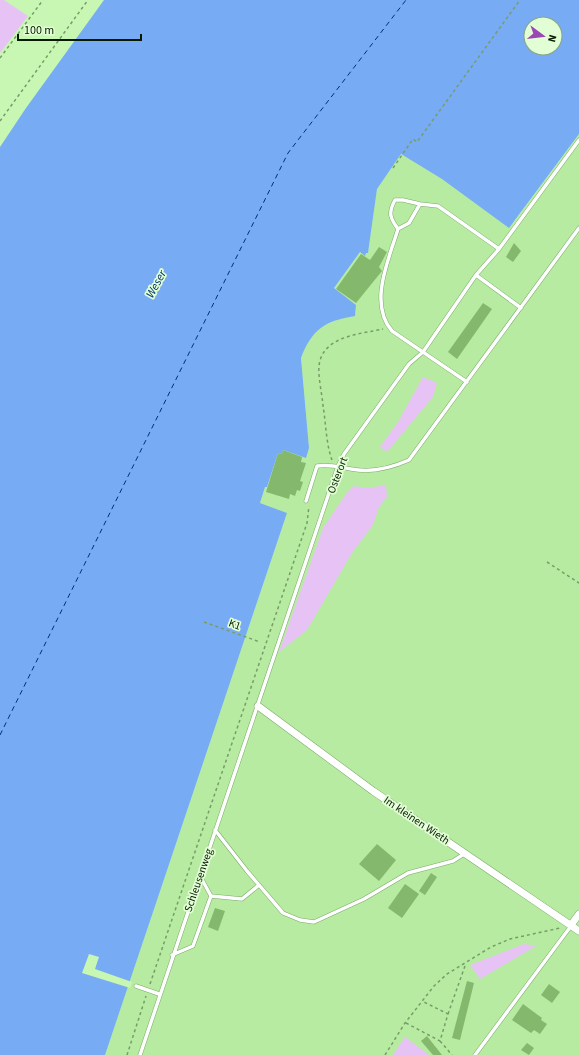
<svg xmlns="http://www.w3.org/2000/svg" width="579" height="1055" font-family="'Source Sans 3',sans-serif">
<rect width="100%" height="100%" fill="#c7f7b2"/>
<path fill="#b6eba1" d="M579,134V1055H105L287,513L260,503L265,487H267L278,453L283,450L306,457L309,448L301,357L306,344L312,334L321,327L339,319L355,315L356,305L334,288L360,252L365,255L366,253H368L377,189L401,154L514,222Z"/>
<path fill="#e7c2f5" d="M0,0H4L28,16L0,53Z
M423,377L437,383L433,397L387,452L380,447L398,422Z
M386,485L387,497L379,507L373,525L352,553L307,630L279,652L323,528L348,491L354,486L369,488Z
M524,944L536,946L480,979L470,965Z
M405,1037L429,1055H393Z"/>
<path fill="#77abf3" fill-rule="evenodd" d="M104,0H579V134L509,228L442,179L401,154L377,189L368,253H366L365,256L360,252L334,288L356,305L355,316C325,321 312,329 301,358L309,448L306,458L283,450L282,454L278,453L267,487H265L260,503L287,513L105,1055H0V147L26,108ZM531,24H555V48H531Z"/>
<path fill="#c7f7b2" d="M89,954L99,957L95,969L132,982L130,988L82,973Z"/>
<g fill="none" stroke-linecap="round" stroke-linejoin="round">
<path stroke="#003270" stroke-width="1" stroke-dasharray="5 4" stroke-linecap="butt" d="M0,735L288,153L406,0"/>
</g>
<path fill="#84b96d" d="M514,243L521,251L513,262L506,257Z
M379,247L387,252L379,267L382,271L356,303L336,289L361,254L370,260Z
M483,303L492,309L457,359L448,352Z
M283,450L302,457L301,462L306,463L300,481L303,482L300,491L297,490L295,496L290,494L289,499L266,492L278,453L282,454Z
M377,844L396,860L379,881L359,864Z
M431,873L437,877L425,895L419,891Z
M405,884L419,894L402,918L388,908Z
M215,908L225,911L218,931L208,927Z
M467,981L474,983L460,1040L452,1038Z
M549,984L560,992L552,1003L541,995Z
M523,1004L542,1018L541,1020L547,1024L540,1034L534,1030L531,1033L512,1020Z
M427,1036L442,1055H433L421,1041Z
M527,1043L534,1048L529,1055L521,1050Z"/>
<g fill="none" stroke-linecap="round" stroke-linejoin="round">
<g stroke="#7caa69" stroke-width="4.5">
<path id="lane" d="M398,229C390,218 388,213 395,200H403L420,204
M476,275L521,308
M467,382L392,331C368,303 389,259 398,229L409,223L420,204L438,206L499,249
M306,501L317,466C330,464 339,467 351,469C371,473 391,468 409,460L579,228
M215,830L247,871L283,913L300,920L314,922L364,899L408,873L453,861L464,854
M211,896L242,899L259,885
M172,955L193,946L211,896L200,876
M136,986L159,994
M140,1055L338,466L344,454L409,364L423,352L476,275L499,249L579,140
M475,1055L571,926"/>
</g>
<g stroke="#7caa69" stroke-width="8">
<path id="street" d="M258,706L373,791L579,931
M571,925L579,914"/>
</g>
<path stroke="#789c69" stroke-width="1.5" stroke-dasharray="3 3" stroke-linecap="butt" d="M0,58L43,0
M0,121L88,0
M393,168L413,139L417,142L520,0
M332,460C326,444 326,423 323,406C322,393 318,378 319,366C322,336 360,334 383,329
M547,562L579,583
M204,622L260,642
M150,984L307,523L309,506
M448,1014L466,963
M406,1023L440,1041L448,1014L422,1001
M440,1041L452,1055
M127,1055L146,996
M385,1055L405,1023L434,986L447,974L491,947L510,939L560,928"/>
<use href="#lane" stroke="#fff" stroke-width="3.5"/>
<use href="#street" stroke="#fff" stroke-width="7"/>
</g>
<g text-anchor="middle" stroke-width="3.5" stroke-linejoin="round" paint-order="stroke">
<g font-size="11" fill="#091a02" stroke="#e1fed5">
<text transform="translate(337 475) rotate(-69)" y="4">Osterort</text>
<text transform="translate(235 624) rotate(20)" y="4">K1</text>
<text transform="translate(417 820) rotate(34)" y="4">Im kleinen Wieth</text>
<text transform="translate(198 880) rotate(-71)" y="4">Schleusenweg</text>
</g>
<g font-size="12" font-style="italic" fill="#003270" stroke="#e1fed5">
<text transform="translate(156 284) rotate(-62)" y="4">Weser</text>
</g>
</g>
<g transform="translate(543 36) rotate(105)"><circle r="19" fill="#e1fed5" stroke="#8ba381"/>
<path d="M0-3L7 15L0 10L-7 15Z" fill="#9b48b6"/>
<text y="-6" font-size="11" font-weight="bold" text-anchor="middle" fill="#091a02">N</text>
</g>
<path d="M18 34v6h123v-6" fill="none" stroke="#091a02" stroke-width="2"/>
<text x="24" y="34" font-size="12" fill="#091a02" stroke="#e1fed5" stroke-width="3" paint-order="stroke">100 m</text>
</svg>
